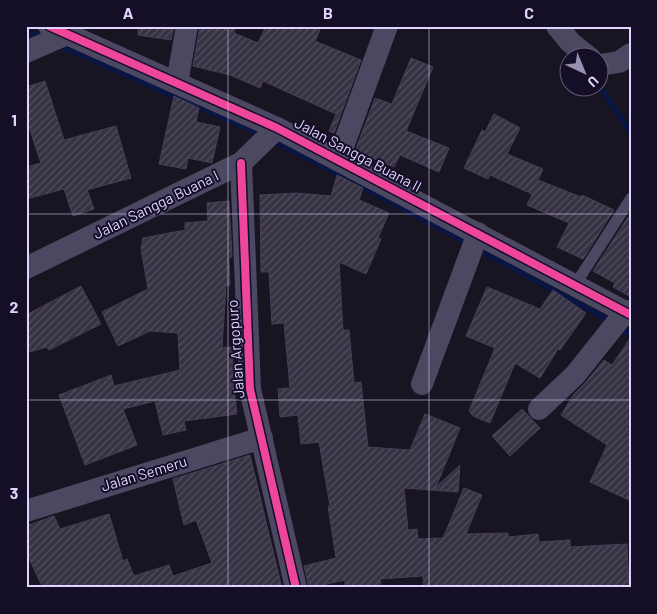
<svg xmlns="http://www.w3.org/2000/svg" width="657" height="614" font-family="Barlow,sans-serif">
<defs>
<pattern id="building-hatch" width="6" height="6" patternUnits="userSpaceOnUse" patternTransform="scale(1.25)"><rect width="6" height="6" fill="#373243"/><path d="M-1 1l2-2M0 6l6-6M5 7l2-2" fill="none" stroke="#544f5f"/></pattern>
</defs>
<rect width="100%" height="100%" fill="#181421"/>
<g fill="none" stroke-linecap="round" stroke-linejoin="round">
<path stroke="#091644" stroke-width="5.5" d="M26,31L43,38
M58,45L262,135
M600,87L631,133
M273,140L468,243
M478,249L610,321
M620,327L631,335"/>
</g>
<path fill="url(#building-hatch)" stroke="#453e56" d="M138,26H174L171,40L138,35Z
M200,26H235L234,33L258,43L266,26H311L320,30L315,41L361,60L334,133L329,131L336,114L263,81L260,88L230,75L193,66Z
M411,58L433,67L406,131L449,148L439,172L400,155L394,167L372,158L371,163L354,154L375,98L392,104Z
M45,81L64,140L116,126L131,178L87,190L94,209L73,216L64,189L26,199V167L41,163L26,118V87Z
M174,96L199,108L196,122L220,127L212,163L188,158L186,169L159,164Z
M494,114L520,128L507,154L543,169L538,180L581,197L582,195L614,210L583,259L557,247L569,223L527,205L532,194L490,175L488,179L464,168L482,130L485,132Z
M337,175L363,188L359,200L389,213L378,238L381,239L366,274L339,262L343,330H349L354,383L361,382L368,447L410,450L425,414L460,428L436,487L460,465L458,492L404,488L408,530L417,529L418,539L443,538L464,488L482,495L466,534L508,533V537L538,534L539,542L570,540V547L627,544L629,588H424L423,576L380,579L381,588H345V580L309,588L304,566L336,558L328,506H330L319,442L301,444L298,415L280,417L278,389L290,388L284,323L272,324L269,272H261L260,195L296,193L331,196Z
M229,201L232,257H229L230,285H226L222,348L232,347L234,380H233L237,414L184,421L186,430L163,435L155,401L123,409L137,445L85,465L59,395L111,375L114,386L180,370L178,333L150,331L118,346L102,312L148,289L141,249L143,238L185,230V223L208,221L207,203Z
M628,217L631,218V297L613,287L615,283L593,271Z
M81,286L101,324L49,350L47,347L26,353V315Z
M487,287L540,309L553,290L586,313L560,350L558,349L540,378L515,363L490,423L473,416L469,411L495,348L466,336Z
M631,337V501L590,482L607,445L561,415L574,394L585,383L604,360L612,365Z
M522,409L540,428L510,456L492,436Z
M250,455L282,588H43L26,552V526L54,516L60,529L109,514L123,561L127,559L134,576L169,565L173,576L212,563L196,520L184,525L173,479Z"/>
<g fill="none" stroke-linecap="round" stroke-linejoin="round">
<path stroke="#4d4862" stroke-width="11" d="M575,285L631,198"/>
<path stroke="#4d4862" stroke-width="22" d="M49,26L277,128L631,315
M557,26L570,42L590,58
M26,52L67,34
M600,65L619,62L631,54
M177,83L187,26
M338,160L387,26
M241,163L250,389L296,588
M26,268L241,163L277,128
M422,384L478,233
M539,409L575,375L626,311
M26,511L262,438"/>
<g stroke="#150e27" stroke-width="11">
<path id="cycleway" d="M49,26L277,128L631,315
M241,163L250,389L296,588"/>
</g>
<use href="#cycleway" stroke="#ed469a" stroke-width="8"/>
</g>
<path fill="none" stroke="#dfd4ff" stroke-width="1" stroke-opacity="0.55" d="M228,26V588M429,26V588M26,214H631M26,400H631"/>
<g text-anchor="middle" stroke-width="4" stroke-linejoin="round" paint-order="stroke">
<g font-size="15" fill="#dfd4ff" stroke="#150e27">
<text transform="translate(358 155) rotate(28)" y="5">Jalan Sangga Buana II</text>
<text transform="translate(156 205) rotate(-26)" y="5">Jalan Sangga Buana I</text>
<text transform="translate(236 349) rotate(-94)" y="5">Jalan Argopuro</text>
<text transform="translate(144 474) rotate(-17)" y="5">Jalan Semeru</text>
</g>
</g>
<rect width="657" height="614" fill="none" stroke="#150e27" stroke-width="55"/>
<g transform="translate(584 72) rotate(136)"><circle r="24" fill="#150e27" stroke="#665d7d"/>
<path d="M0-4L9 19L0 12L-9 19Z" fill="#9991b1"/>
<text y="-8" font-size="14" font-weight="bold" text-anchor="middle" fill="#dfd4ff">U</text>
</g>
<rect x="28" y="28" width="602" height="558" fill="none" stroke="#dfd4ff" stroke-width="2"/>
<g font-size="16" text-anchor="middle" font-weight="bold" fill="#dfd4ff">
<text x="128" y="19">A</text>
<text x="328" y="19">B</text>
<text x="529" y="19">C</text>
<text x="14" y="126">1</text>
<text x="14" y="313">2</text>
<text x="14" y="499">3</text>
</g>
</svg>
